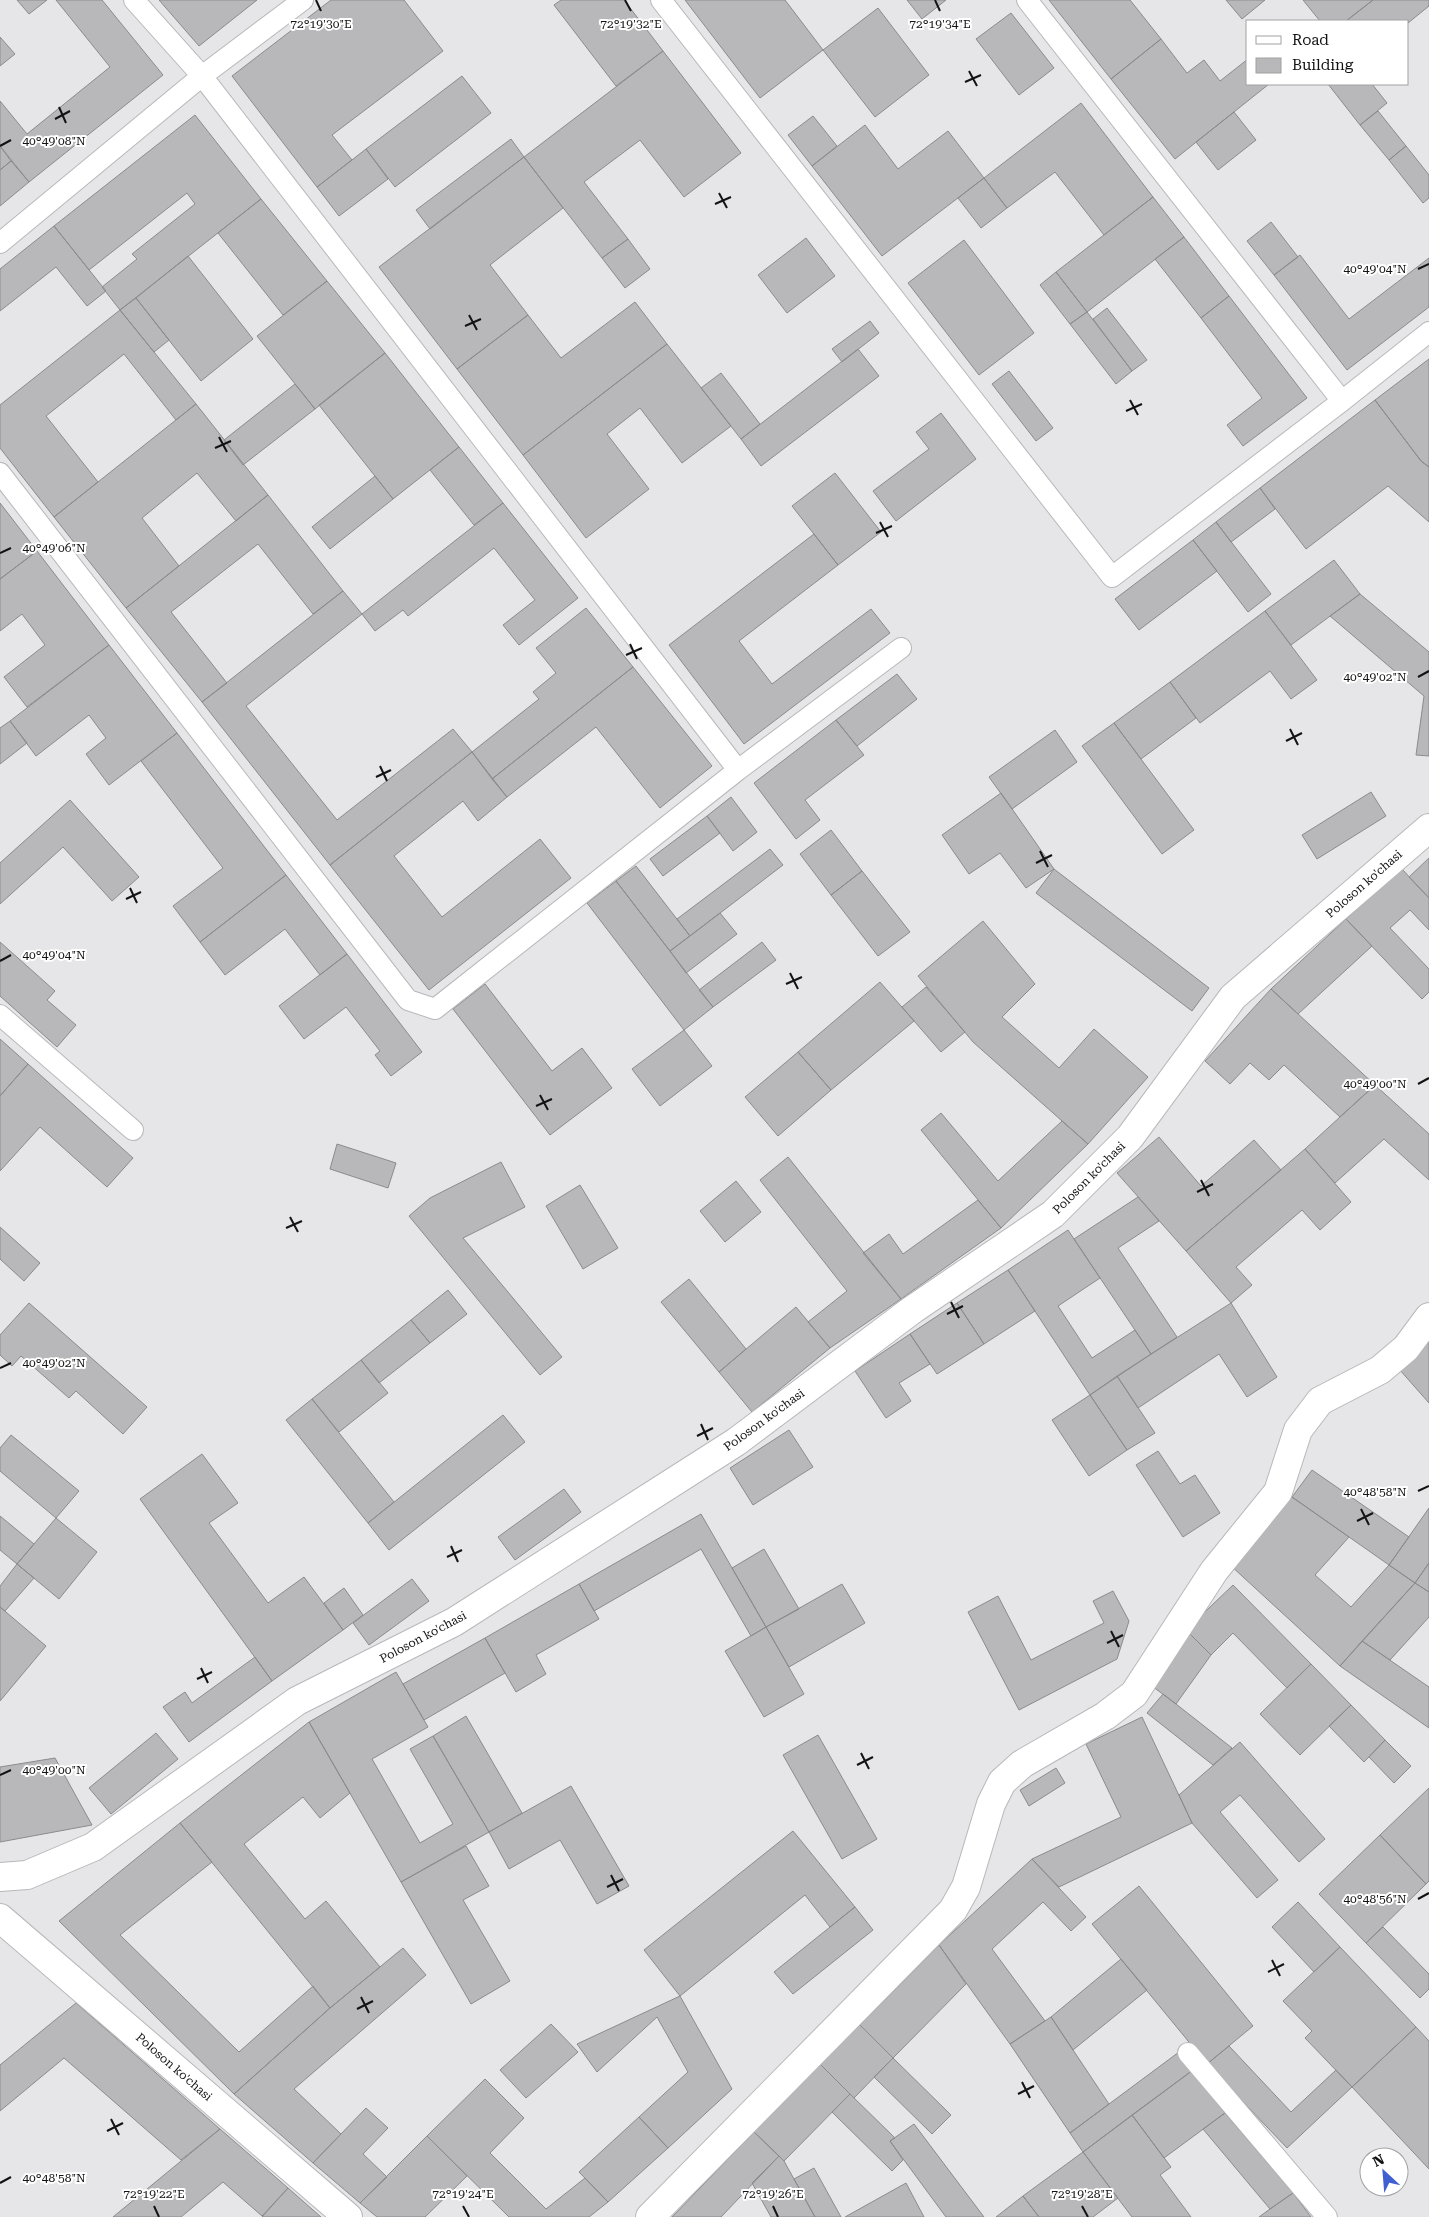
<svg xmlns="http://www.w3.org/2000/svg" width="1429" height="2217" font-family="'Roboto Serif',serif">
<rect width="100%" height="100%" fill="#e6e6e9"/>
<path fill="#b8b8bb" stroke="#8b8b8e" d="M17,0H47L29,14Z
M56,0H102L163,75L29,182L0,146V101L27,134L110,67Z
M159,0H257L199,46Z
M331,0H404L443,51L332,135L352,160L317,187L232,76Z
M561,0H624L663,51L616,86L554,5Z
M685,0H785L823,50L760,98Z
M907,0H946L922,19Z
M1049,0H1130L1161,39L1111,79Z
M1226,0H1265L1242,19Z
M1303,0H1373L1346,21H1320Z
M1373,0H1429V6L1408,23V21H1346Z
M878,8L929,75L875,117L823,50Z
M1011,13L1054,68L1019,95L976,39Z
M0,37L15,54L0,66Z
M1161,39L1187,73L1204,60L1220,81L1248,59V84H1269L1175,159L1111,79Z
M663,51L741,153L684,197L640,140L584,182L628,239L602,258L524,157Z
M462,76L491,113L395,187L366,149Z
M1328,84H1372L1387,103L1360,125Z
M1081,103L1153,197L1104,235L1055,172L1007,208L984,178Z
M1378,111L1406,146L1389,160L1360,125Z
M1234,112L1256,140L1218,170L1196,142Z
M195,115L261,199L120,310L102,287L137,259L132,254L195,204L187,193L89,270L54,226Z
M813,116L837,146L812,166L788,135Z
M865,125L898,169L948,131L984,178L882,256L812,166Z
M511,139L524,157L430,229L416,210Z
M0,146L11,161L0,170Z
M1406,146L1429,175V198L1423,203L1389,160Z
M366,149L388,179L339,216L317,187Z
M524,157L563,208L490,265L528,315L457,369L379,267Z
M11,161L29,182L0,206V170Z
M984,178L1007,208L981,228L958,198Z
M1153,197L1184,237L1087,312L1056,272Z
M261,199L327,281L283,315L218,233Z
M1271,222L1298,257L1274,275L1247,241Z
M54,226L106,291L87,306L56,267L0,311V269Z
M1184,237L1229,296L1201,318L1155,259Z
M806,238L835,276L787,313L758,275Z
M628,239L650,269L625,288L602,258Z
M964,240L1034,333L979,375L908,283Z
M1300,255L1349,319L1429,258V307L1347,370L1274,275Z
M188,256L253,339L201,381L136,298Z
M1056,272L1087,312L1070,324L1040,285Z
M327,281L385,353L315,409L257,336Z
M1229,296L1307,398L1243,446L1227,425L1262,398L1201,318Z
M136,298L169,340L154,352L120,310Z
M635,302L667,344L523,455L457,369L528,315L561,358Z
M1107,308L1147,360L1132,371L1093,319Z
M120,310L196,404L176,420L124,354L46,416L98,482L54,517L0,448V405Z
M1087,312L1132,371L1116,384L1070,324Z
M870,321L879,333L842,362L832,349Z
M667,344L731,426L682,463L640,408L607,434L649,489L586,538L523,455Z
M858,349L879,376L761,466L741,439Z
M385,353L459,447L393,499L319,405Z
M1429,359V467L1421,461L1375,400Z
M1009,371L1053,428L1036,441L992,384Z
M721,373L760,424L741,439L701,388Z
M295,384L315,409L243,465L224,440Z
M1375,400L1421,461L1429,467V522L1388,486L1306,549L1260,488Z
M196,404L268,495L236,521L197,473L142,518L179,566L126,608L54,517Z
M941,413L976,459L896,521L873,491L929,449L916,432Z
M459,447L503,503L474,525L430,470Z
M835,473L881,532L838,565L792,506Z
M375,476L393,499L330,549L312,527Z
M1260,488L1275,509L1231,542L1216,522Z
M268,495L343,591L313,614L258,544L171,612L227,683L202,702L126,608Z
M0,503L37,551L0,579Z
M503,503L578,598L519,645L503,625L535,600L494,548L408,616L403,610L375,631L362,614Z
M1216,522L1271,594L1248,612L1193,540Z
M814,534L838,565L739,641L772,684L871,609L890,633L744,744L669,645Z
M1193,540L1217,571L1139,630L1115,599Z
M37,551L109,645L27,707L4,677L45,645L22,614L0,631V579Z
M1334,560L1360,594L1291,645L1265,611Z
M343,591L362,614L246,706L337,820L453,729L472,752L330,865L202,702Z
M1360,594L1429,652V756L1416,755L1424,696L1330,616Z
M586,608L633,667L492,779L472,752L539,699L533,692L556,673L536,648Z
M1265,611L1317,680L1291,699L1270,671L1200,723L1170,682Z
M109,645L177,733L109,785L86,754L106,738L89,715L36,756L10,721Z
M633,667L712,766L660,808L596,727L507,797L492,779Z
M897,674L917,699L857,746L836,720Z
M1170,682L1196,718L1141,759L1114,723Z
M836,720L864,755L805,800L820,820L796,839L754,783Z
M10,721L27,743L0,764V728Z
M1114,723L1194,830L1162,854L1082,746Z
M1055,730L1077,762L1012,809L989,777Z
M177,733L286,875L200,942L173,906L223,868L141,761Z
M472,752L507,797L478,821L463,801L394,856L442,917L540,839L571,878L429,990L330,865Z
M1371,792L1386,816L1317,859L1302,835Z
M1001,793L1054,869L1026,888L1000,853L969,874L942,835Z
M731,797L757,832L733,851L707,816Z
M70,800L139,877L112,901L63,847L0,904V863Z
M707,816L720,833L663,876L650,859Z
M831,830L862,871L831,895L800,854Z
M770,849L783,865L690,936L677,919Z
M1429,858V898L1409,877Z
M636,866L690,936L670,951L616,881Z
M1401,868L1429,898V930L1410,910L1390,928L1429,969V992L1422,999L1346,919Z
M1054,869L1209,988L1192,1011L1036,893Z
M862,871L910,932L878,956L831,895Z
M286,875L347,954L320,975L285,929L225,975L200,942Z
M616,881L713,1007L684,1030L587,903Z
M720,913L737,934L686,973L670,951Z
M1346,919L1372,946L1298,1014L1271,989Z
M983,921L1035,984L1002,1017L1059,1068L1094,1029L1148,1077L1088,1144L973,1042L918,976Z
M0,942L55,991L47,1000L76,1025L57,1047L0,996Z
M762,942L776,960L713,1007L699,990Z
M347,954L422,1052L391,1076L375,1055L380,1051L346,1007L304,1039L279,1006Z
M880,982L914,1021L831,1090L798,1052Z
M485,984L552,1071L582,1048L612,1088L550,1135L453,1009Z
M926,987L965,1032L941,1052L902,1007Z
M1271,989L1375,1085L1340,1117L1284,1065L1269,1080L1250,1063L1230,1084L1205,1061Z
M684,1030L712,1066L660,1106L632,1069Z
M0,1039L28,1064L0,1096Z
M798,1052L831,1090L778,1136L745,1097Z
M28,1064L133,1158L107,1187L40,1127L0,1171V1096Z
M1375,1085L1429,1134V1180L1384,1139L1335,1183L1305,1149Z
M941,1113L998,1181L1062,1121L1088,1144L1001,1228L921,1130Z
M1159,1137L1201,1186L1254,1140L1281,1170L1186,1251L1117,1173Z
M337,1144L396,1163L388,1188L330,1169Z
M1305,1149L1351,1202L1320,1230L1302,1210L1236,1267L1252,1285L1231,1303L1186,1251Z
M788,1157L901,1299L830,1348L808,1322L847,1291L760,1180Z
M501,1162L525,1207L463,1238L562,1357L540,1375L409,1216L430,1198Z
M736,1181L761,1212L725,1242L700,1211Z
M580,1185L618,1248L583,1269L546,1206Z
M1138,1197L1159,1221L1118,1248L1177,1337L1151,1354L1074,1239Z
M978,1200L1001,1228L901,1299L863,1253L889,1234L903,1254Z
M0,1227L40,1263L24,1281L0,1259Z
M1068,1230L1100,1278L1058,1306L1092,1358L1135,1330L1151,1354L1090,1395L1008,1270Z
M1008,1270L1035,1311L984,1344L957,1303Z
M689,1279L746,1349L719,1372L661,1302Z
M448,1290L467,1314L430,1343L411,1320Z
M29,1303L147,1407L123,1434L76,1391L69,1398L21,1356L12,1366L0,1355V1335Z
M957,1303L984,1344L937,1374L910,1334Z
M1231,1303L1277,1377L1247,1397L1219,1354L1138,1408L1117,1376Z
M796,1307L830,1348L752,1412L719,1372Z
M411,1320L430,1343L379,1383L361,1360Z
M910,1334L930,1364L899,1383L911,1401L886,1418L855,1371Z
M1429,1342V1403L1399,1369Z
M361,1360L388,1393L339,1432L312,1399Z
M1117,1376L1155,1433L1127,1450L1090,1395Z
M1090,1395L1127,1450L1089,1476L1052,1420Z
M312,1399L394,1502L368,1523L286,1420Z
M503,1415L525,1442L389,1550L368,1523Z
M789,1430L813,1467L753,1505L730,1468Z
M11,1435L79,1491L56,1518L0,1471V1448Z
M1158,1451L1180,1484L1195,1475L1220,1513L1183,1537L1136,1465Z
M202,1454L238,1503L209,1523L268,1603L304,1577L343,1630L272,1681L140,1499Z
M1312,1470L1409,1537L1389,1565L1292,1497Z
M564,1489L581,1512L515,1560L498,1537Z
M1292,1497L1349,1537L1315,1575L1351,1607L1389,1565L1415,1583L1340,1666L1230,1565Z
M1429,1508V1563L1415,1583L1389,1565Z
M701,1514L766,1627L751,1636L701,1549L594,1611L579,1584Z
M0,1516L34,1544L17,1564L0,1550Z
M56,1518L97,1552L59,1599L17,1564Z
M764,1549L799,1609L766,1627L732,1568Z
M1429,1563V1592L1415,1583Z
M17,1564L34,1578L5,1611L0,1607V1586Z
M412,1579L429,1601L369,1645L353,1623Z
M1415,1583L1429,1592V1617L1390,1660L1362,1641Z
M579,1584L599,1619L536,1655L546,1674L516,1692L485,1638Z
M842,1584L865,1623L789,1667L766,1627Z
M1233,1585L1311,1664L1287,1688L1233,1633L1211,1655L1186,1630Z
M344,1588L363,1615L343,1630L324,1603Z
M1113,1591L1129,1621L1117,1659L1019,1710L968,1612L998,1596L1031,1660L1104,1623L1093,1601Z
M0,1607L46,1646L0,1701Z
M766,1627L804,1694L764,1717L725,1651Z
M1186,1630L1211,1655L1176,1704L1148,1683Z
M485,1638L505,1673L424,1720L403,1684Z
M1362,1641L1429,1687V1728L1340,1666Z
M255,1657L272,1681L189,1742L163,1707L185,1692L192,1703Z
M1311,1664L1351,1705L1300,1755L1260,1714Z
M396,1672L428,1727L372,1759L420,1843L453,1824L410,1749L433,1736L489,1832L401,1882L309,1722Z
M1163,1694L1176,1704L1232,1748L1213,1765L1147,1713Z
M1351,1705L1385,1740L1364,1762L1329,1726Z
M466,1716L522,1813L489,1832L433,1736Z
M1142,1717L1192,1823L1059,1887L1032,1859L1121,1817L1086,1744Z
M309,1722L350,1793L320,1818L303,1797L244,1844L305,1919L326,1901L380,1967L330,2008L180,1823Z
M156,1733L178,1759L111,1814L89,1788Z
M818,1735L877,1839L842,1859L783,1755Z
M1385,1740L1411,1766L1394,1783L1369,1757Z
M1240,1742L1325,1839L1299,1862L1240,1795L1220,1812L1278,1880L1257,1898L1192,1823L1179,1795Z
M55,1758L92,1825L0,1842V1767Z
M1056,1768L1065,1783L1029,1806L1020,1790Z
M571,1786L629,1886L597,1904L560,1840L509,1869L489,1832Z
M1429,1788V1881L1426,1884L1380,1835Z
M180,1823L212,1862L120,1935L239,2052L313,1986L330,2008L234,2094L59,1921Z
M793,1831L855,1907L830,1927L805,1895L680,1996L644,1950Z
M1380,1835L1426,1884L1366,1943L1319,1894Z
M466,1846L489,1886L463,1900L510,1981L471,2004L401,1882Z
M1032,1859L1086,1917L1071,1931L1043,1902L992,1949L1045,2021L1010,2044L939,1945Z
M1139,1886L1253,2026L1207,2064L1092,1924Z
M1298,1902L1340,1947L1314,1972L1272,1927Z
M855,1907L873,1930L793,1994L774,1972Z
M1383,1927L1429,1974V1989L1420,1998L1366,1943Z
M939,1945L966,1984L893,2058L860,2025Z
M1340,1947L1416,2027L1352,2087L1305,2038L1312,2031L1283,2001Z
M403,1948L426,1975L294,2089L341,2134L313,2163L234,2094L330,2008Z
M1121,1959L1147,1990L1073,2050L1051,2017Z
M680,1996L732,2089L668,2148L639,2117L688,2072L657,2017L597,2072L577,2044Z
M76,2003L220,2129L181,2160L64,2058L0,2111V2065Z
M1051,2017L1109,2104L1070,2133L1010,2044Z
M551,2024L578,2052L526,2098L500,2070Z
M860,2025L893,2058L854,2098L820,2064Z
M1416,2027L1429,2041V2169L1352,2087Z
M1229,2046L1291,2112L1336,2070L1352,2087L1287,2148L1207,2064Z
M1179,2052L1193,2070L1083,2152L1070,2133Z
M893,2058L951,2115L932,2134L874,2077Z
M820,2064L850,2094L784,2161L754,2132Z
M1193,2070L1225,2113L1164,2158L1132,2115Z
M485,2079L524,2118L490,2153L546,2209L585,2178L608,2202L589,2217H509L427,2136Z
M850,2094L895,2138L890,2141L903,2160L892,2171L832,2112Z
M366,2108L388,2128L363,2154L387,2177L360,2203L313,2163Z
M1225,2113L1293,2193L1270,2209L1203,2129Z
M1132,2115L1171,2167L1160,2175L1191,2217H1132L1083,2152Z
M639,2117L668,2148L608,2202L579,2172Z
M914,2124L984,2217H946L890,2141Z
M220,2129L288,2188L262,2216L223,2182L181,2217H113Z
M754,2132L779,2156L721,2217H672Z
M427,2136L467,2176L425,2217H377L360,2203Z
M1083,2152L1118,2198L1093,2217H1039L1023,2196Z
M779,2156L784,2161L815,2217H771L752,2183Z
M814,2168L841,2217H815L794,2179Z
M906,2183L924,2217H845Z
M288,2188L321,2217H262Z
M1293,2193L1311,2217H1259L1270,2209Z
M1023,2196L1039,2217H996Z"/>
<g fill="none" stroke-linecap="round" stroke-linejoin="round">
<g stroke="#b8b7ba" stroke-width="22">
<path id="service" d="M134,0L202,76L738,770
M661,0L1112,577L1342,401L1429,332
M1027,0L1342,401
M0,243L202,76L303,0
M0,473L408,1000L435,1009L738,770L901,648
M0,1015L133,1130
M1188,2053L1327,2217"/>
</g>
<g stroke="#b8b7ba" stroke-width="30">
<path id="minor" d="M0,1877L27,1875L93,1847L297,1701L454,1622L736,1442L912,1310L1053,1214L1130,1137L1233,997L1429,828
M650,2217L953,1910L966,1887L991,1804L1002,1782L1022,1764L1105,1716L1134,1694L1214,1571L1278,1492L1298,1430L1320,1401L1380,1370L1406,1348L1429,1317"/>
</g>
<g stroke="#b8b7ba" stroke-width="30">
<path id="tertiary" d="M0,1918L348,2217"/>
</g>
<use href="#service" stroke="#fff" stroke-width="20"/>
<use href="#minor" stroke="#fff" stroke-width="28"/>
<use href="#tertiary" stroke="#fff" stroke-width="28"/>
</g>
<path fill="none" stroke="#131314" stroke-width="2" d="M316,0L321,11M625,0L631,11M935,0L940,11M969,71L977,86M965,82L981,75M59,107L66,123M55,119L70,111M0,146L11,140M719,193L727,208M715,204L731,197M1418,269L1429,264M469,315L477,330M465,326L481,319M1130,400L1138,415M1126,411L1142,404M219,437L227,452M215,448L231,441M880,522L888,537M876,533L892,526M0,553L11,548M630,644L637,659M626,655L642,648M1418,677L1429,671M1290,729L1298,745M1286,741L1302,733M380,766L387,781M376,777L391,770M1040,851L1048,867M1036,863L1052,855M130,888L137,903M126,899L141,892M0,961L11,955M790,973L798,989M786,984L802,977M1418,1084L1429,1078M540,1095L548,1110M536,1106L552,1099M1201,1180L1209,1196M1197,1192L1213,1184M290,1217L298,1232M286,1228L302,1221M951,1302L959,1318M947,1314L963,1306M0,1368L11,1363M701,1424L708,1440M697,1436L713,1428M1418,1491L1429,1486M1361,1509L1369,1525M1357,1521L1373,1513M451,1546L458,1562M447,1557L462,1550M1111,1631L1119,1647M1107,1643L1123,1635M201,1668L208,1683M197,1679L212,1672M861,1753L869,1769M857,1765L873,1757M0,1775L11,1770M611,1875L619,1891M607,1887L623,1879M1418,1899L1429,1893M1272,1960L1280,1976M1268,1972L1284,1964M361,1997L369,2013M357,2009L373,2001M1022,2082L1030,2098M1018,2094L1034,2086M111,2119L119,2135M107,2131L123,2123M0,2183L11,2177M154,2206L159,2217M463,2206L469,2217M773,2206L778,2217M1082,2206L1088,2217"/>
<g text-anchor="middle" stroke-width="4" stroke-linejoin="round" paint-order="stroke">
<g font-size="12" fill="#131314" stroke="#fff">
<text transform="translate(1364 884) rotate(-41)" y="4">Poloson ko'chasi</text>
<text transform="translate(1089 1178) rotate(-45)" y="4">Poloson ko'chasi</text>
<text transform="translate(764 1420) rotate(-36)" y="4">Poloson ko'chasi</text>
<text transform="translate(423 1637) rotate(-28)" y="4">Poloson ko'chasi</text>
<text transform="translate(174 2067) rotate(41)" y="4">Poloson ko'chasi</text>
</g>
</g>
<g font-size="12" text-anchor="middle" fill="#131314" stroke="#fff" stroke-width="4" stroke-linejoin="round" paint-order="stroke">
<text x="631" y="28">72°19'32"E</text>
<text x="940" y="28">72°19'34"E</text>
<text x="321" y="28">72°19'30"E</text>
<text x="54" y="145">40°49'08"N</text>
<text x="1375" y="273">40°49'04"N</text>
<text x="54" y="552">40°49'06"N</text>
<text x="1375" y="681">40°49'02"N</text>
<text x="54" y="959">40°49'04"N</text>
<text x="1375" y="1088">40°49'00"N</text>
<text x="54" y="1367">40°49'02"N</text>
<text x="1375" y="1496">40°48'58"N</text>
<text x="54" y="1774">40°49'00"N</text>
<text x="1375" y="1903">40°48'56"N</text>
<text x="54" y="2182">40°48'58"N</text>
<text x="154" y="2198">72°19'22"E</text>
<text x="463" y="2198">72°19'24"E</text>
<text x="773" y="2198">72°19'26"E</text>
<text x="1082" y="2198">72°19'28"E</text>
</g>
<rect x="1246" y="20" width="162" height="65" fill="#ffffff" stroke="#a1a1a1"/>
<rect x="1256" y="36" width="25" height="8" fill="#ffffff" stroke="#a1a1a1"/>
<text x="1292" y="45" font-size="15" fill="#131314">Road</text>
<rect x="1256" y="58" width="25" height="15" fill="#b8b8bb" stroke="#a1a1a1"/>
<text x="1292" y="70" font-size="15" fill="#131314">Building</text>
<g transform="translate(1384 2172) rotate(334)"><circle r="24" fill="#ffffff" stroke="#a1a1a1"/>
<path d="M0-4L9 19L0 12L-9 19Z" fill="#3f5fd2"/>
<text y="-8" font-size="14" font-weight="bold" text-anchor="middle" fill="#131314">N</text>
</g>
</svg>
